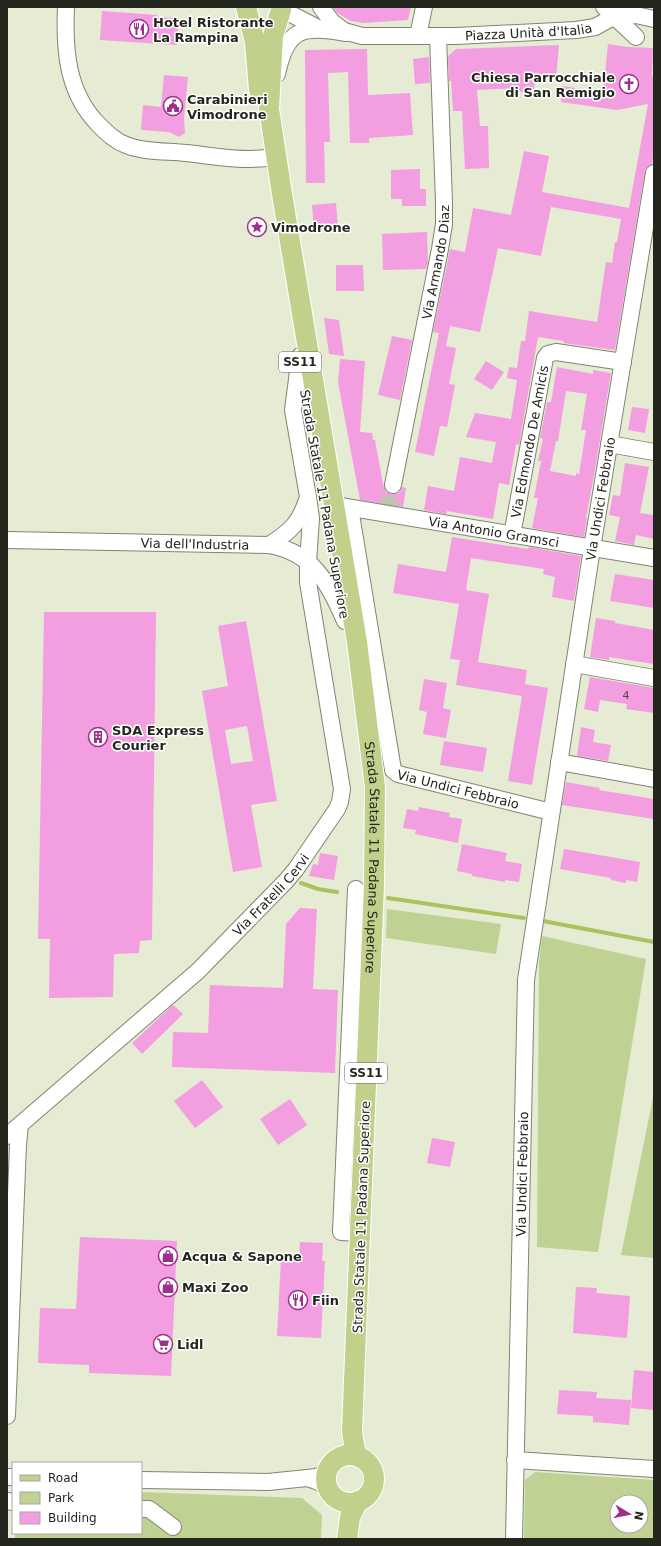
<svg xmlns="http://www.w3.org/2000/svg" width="661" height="1546" font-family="'DejaVu Sans',sans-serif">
<rect width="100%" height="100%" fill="#e5ecd3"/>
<path fill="#c0d194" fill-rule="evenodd" d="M387,909L501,924L496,954L386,938Z
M542,936L646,959L598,1252L537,1247L539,962Z
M654,1093V1258L621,1255Z
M535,1472L654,1480V1539H524L525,1480ZM617,1502H641V1526H617Z
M141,1492L302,1498L322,1515L321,1539H15V1533H141Z"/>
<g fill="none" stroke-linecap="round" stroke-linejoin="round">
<path stroke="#abc35f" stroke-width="4" d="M301,883L318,889L337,892
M388,898L524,918
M543,921L654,942"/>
</g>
<path fill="#f29ee0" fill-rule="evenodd" d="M333,7H411L408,20L364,23L351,21L337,13Z
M102,11L157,15V17L179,18L177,45L100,40Z
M608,44L627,47L653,48L652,76H654V152L652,164L647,167L645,171L615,350L563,343L564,341L538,337L519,445L516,444L509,485L499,483L493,519L447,511L446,514L424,510L428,486L454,491L460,457L492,463L496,442L466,437L475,413L511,419L517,380L507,378L509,367L517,368L521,341H525L529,311L597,322L606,262L612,263L615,242H617L621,219L551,207L541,256L498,248L480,332L450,326L446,346L456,348L449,384L455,385L447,427L440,426L434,456L415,452L439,333L433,332L450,249L465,252L473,208L511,215L524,151L549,156L542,192L629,208L648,104L617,110L561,102L562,86L603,92Z
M559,45L556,78L535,77L534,91L518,92V88L477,90L480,126H488L489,168L465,169L462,111H453L451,81H449L448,56L456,49Z
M367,49L368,95L410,93L413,135L369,138V143H350L348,72L328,73L330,142H324L325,183H306L305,50Z
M429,57L430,83L415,84L413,59Z
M164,75L188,77L184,118L185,133L179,137L169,132L141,130L143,105L161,107Z
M420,169V189H426V206H402V199H391V170Z
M336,203L338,227L314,229L312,205Z
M427,232L428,263L426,269L383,270L382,234Z
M336,265H363L364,291H336Z
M324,318L339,320L344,356L329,354Z
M392,336L412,340L400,400L378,395Z
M340,359L365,361L360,432L372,433L373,440H375L383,484L386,492L391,494H396L400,492L402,487L406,488L403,507L360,500L338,382Z
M486,361L504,372L492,390L474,379Z
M557,367L593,374V370L611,373L595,470L586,518H587L584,537L532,528L538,498H534L541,461H538L543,439L540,438L547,402H551ZM566,391L587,394L581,430H586L579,474L576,473V476L550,471L556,441H558Z
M632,407L649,409L645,433L628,430Z
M625,463L649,467L640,513L654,515V539L636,535L634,545L615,541L620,517L609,515L613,495L620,496Z
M452,537L528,549L529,547L581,556L574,601L552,597L555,577L543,574L544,569L471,558L466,590L489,594L478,662L527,670L525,684L548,688L532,785L508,781L522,696L456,685L460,660L450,659L459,604L393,593L398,564L446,572Z
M615,574L654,580V608L610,601Z
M44,612H156L152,940L140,941L139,953L114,954L113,997L49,998L50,939H38Z
M596,618L615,621V623L654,630V664L609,657V660L590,657Z
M246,621L277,801L251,805L262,867L233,872L202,691L228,686L218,626ZM247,726L253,761L231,764L225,730Z
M590,677L654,688V713L626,709L627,704L600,700L598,712L584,709Z
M424,679L447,683L443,708L451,710L446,738L423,734L427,712L419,710Z
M581,727L595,730L593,742L611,745L608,761L577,756Z
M444,741L487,748L483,772L440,765Z
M566,782L600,788L599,790L654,799V819L562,805Z
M419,807L450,813L449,817L462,819L458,843L415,834L416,830L403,828L407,809L418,811Z
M462,844L507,853L505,861L522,864L519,882L505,880V882L472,876V874L457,871Z
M564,849L640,862L637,882L626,880V883L611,880V878L560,869Z
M320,853L338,856L334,880L309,876L313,864L318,865Z
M300,908L317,909L313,989L338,990L335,1073L172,1067L173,1032L208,1033L210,985L283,988L286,924Z
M173,1005L183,1014L142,1054L132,1043Z
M202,1080L223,1107L195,1128L174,1101Z
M290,1099L307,1125L278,1145L260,1119Z
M432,1138L455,1142L450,1167L427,1163Z
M80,1237L177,1241L171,1376L89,1373V1365L38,1363L40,1308L76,1309Z
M300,1242L323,1243L322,1261H325L321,1338L277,1336L281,1259L299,1260Z
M576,1287L597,1288L596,1293L630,1296L627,1338L573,1333Z
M634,1370L654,1372V1410L631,1408Z
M559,1390L597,1392L596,1398L631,1400L629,1425L593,1422V1416L557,1414Z"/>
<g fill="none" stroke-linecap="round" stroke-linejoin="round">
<path stroke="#bec4ae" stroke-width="16" stroke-dasharray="16 8" stroke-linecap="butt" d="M387,512L393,485"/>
<g stroke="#7f866f" stroke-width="18">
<g id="minor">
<path d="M66,7C64,50 67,93 99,125C107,133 115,141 126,145C142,152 167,151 186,153C213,156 240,161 267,158"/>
<path id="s1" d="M321,7L332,22L344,31L362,36H456L576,30L595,27L615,16L636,15L654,19"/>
<path d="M604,7L636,37"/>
<path d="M283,10L320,29"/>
<path d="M418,36L424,7"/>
<path d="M277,74C287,27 302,26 346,33"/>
<path d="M609,444L654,452"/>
<path id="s2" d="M393,485L440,249L444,224V202L438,36"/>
<path id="s3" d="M340,506L654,558"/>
<path id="s4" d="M350,508L393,770L398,774L551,812"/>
<path id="s5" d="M512,535L545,358L548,354L556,352L623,362"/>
<path id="s6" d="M7,540L269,545C313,552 328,583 345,621"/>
<path d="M269,545C291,531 300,523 308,497L293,410L300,356"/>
<path d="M574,664L654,678"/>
<path d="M559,762L654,779"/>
<path d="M356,889L341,1232L360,1233"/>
<path id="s7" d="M7,1136L198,971L286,881L296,869L337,809L340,802L342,789L308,582V563L311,518L308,497"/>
<path d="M7,1416L18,1145L20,1125"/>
<path d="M515,1460L654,1469"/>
<path d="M327,1473L316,1477L307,1478L316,1481L328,1486"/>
<path d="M7,1477H13"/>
<path d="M141,1480L268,1482L307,1478"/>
<path d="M7,1501L13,1502"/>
<path d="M141,1509H149L173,1527"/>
<path id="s8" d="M514,1539L526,980L592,548L654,173"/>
</g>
</g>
<g stroke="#fff" stroke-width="22">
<g id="major">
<path d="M246,7L255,42L259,90"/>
<path id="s9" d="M281,10L273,36L269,109L282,194L357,642L375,787L374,885L352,1431L355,1451L360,1458"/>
<circle cx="350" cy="1479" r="24"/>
<path d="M347,1539L350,1517L358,1501"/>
</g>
</g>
<use href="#minor" stroke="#fff" stroke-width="16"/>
<use href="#major" stroke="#c1d18c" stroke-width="20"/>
</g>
<defs>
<g id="restaurant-ring" transform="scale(1)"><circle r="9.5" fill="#fff" stroke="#9f2f8e" stroke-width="1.5"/><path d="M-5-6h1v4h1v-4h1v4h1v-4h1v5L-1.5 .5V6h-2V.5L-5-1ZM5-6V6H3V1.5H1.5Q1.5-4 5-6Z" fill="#9f2f8e"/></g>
<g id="church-ring" transform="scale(1)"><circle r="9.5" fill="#fff" stroke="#9f2f8e" stroke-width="1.5"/><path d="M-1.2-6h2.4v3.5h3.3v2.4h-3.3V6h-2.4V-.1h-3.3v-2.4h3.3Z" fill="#9f2f8e"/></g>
<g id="civic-ring" transform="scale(1)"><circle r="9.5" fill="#fff" stroke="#9f2f8e" stroke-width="1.5"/><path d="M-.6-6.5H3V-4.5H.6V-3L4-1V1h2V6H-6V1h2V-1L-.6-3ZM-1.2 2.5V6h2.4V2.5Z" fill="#9f2f8e"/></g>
<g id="sight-ring" transform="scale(1)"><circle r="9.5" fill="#fff" stroke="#9f2f8e" stroke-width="1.5"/><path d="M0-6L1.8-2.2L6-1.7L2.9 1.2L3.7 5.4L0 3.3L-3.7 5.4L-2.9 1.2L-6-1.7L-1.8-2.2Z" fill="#9f2f8e"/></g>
<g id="building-ring" transform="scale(1)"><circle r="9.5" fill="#fff" stroke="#9f2f8e" stroke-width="1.5"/><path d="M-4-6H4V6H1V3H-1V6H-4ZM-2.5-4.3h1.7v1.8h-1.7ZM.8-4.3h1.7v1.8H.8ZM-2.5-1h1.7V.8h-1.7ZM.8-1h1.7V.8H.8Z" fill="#9f2f8e"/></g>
<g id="shop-ring" transform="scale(1)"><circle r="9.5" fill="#fff" stroke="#9f2f8e" stroke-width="1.5"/><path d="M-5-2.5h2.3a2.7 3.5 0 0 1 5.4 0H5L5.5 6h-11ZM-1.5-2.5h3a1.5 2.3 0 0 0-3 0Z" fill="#9f2f8e"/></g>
<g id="supermarket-ring" transform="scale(1)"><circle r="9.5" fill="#fff" stroke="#9f2f8e" stroke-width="1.5"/><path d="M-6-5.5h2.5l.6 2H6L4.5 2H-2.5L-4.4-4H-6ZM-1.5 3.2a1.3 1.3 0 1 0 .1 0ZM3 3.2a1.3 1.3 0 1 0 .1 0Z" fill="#9f2f8e"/></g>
</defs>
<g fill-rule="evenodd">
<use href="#restaurant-ring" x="139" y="29"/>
<use href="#church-ring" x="629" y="84"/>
<use href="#civic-ring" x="173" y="106"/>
<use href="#sight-ring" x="257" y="227"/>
<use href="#building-ring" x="98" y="737"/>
<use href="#shop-ring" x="168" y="1256"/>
<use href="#shop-ring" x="168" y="1287"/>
<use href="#restaurant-ring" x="298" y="1300"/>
<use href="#supermarket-ring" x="163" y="1344"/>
</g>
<g text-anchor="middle" stroke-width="3" stroke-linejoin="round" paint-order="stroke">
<g font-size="11" fill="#57444d">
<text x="626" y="699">4</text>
</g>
<g fill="#fff" stroke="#656760" stroke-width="1">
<rect x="279" y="352" width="42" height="20" rx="3"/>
<rect x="345" y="1063" width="42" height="20" rx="3"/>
</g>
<g font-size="12" font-weight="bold" fill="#23261c">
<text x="300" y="366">SS11</text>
<text x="366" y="1077">SS11</text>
</g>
<g font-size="13" font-weight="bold" fill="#23261c" stroke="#fff" text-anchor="start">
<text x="153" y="27">Hotel Ristorante<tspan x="153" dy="15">La Rampina</tspan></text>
<text x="615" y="82" text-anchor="end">Chiesa Parrocchiale<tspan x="615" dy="15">di San Remigio</tspan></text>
<text x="187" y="104">Carabinieri<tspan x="187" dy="15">Vimodrone</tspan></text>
<text x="271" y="232">Vimodrone</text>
<text x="112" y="735">SDA Express<tspan x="112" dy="15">Courier</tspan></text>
<text x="182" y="1261">Acqua &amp; Sapone</text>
<text x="182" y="1292">Maxi Zoo</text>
<text x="312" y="1305">Fiin</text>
<text x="177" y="1349">Lidl</text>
</g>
<g font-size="13" fill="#23261c" stroke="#fff">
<text dy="5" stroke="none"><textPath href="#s1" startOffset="219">Piazza Unità d'Italia</textPath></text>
<text dy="5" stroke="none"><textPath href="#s2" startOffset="227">Via Armando Diaz</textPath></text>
<text dy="5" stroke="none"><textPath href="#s5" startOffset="95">Via Edmondo De Amicis</textPath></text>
<text dy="5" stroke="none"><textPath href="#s8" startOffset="1046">Via Undici Febbraio</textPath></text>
<text transform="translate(325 504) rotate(80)" y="5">Strada Statale 11 Padana Superiore</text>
<text dy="5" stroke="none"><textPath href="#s3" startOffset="156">Via Antonio Gramsci</textPath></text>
<text dy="5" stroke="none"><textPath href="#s6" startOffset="188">Via dell'Industria</textPath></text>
<text dy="5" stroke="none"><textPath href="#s4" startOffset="334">Via Undici Febbraio</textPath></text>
<text dy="5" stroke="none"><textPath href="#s9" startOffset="857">Strada Statale 11 Padana Superiore</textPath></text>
<text dy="5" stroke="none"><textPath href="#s7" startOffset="358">Via Fratelli Cervi</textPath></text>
<text dy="5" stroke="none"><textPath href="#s8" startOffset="365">Via Undici Febbraio</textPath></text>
<text transform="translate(361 1217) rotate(-88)" y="5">Strada Statale 11 Padana Superiore</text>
</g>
</g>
<rect width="661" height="1546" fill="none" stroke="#23261c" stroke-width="16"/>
<rect x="12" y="1462" width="130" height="72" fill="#ffffff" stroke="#a7a8a4"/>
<rect x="20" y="1475" width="20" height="6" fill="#c1d18c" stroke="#a7a8a4"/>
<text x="48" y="1482" font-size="12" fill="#23261c">Road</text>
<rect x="20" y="1492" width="20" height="12" fill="#c0d194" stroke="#a7a8a4"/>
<text x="48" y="1502" font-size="12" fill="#23261c">Park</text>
<rect x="20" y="1512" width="20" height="12" fill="#f29ee0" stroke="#a7a8a4"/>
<text x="48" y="1522" font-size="12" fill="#23261c">Building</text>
<g transform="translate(629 1514) rotate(100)"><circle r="19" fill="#ffffff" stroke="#a7a8a4"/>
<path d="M0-3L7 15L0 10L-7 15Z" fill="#9f2f8e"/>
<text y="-6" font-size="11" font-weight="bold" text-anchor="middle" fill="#23261c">N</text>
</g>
</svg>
